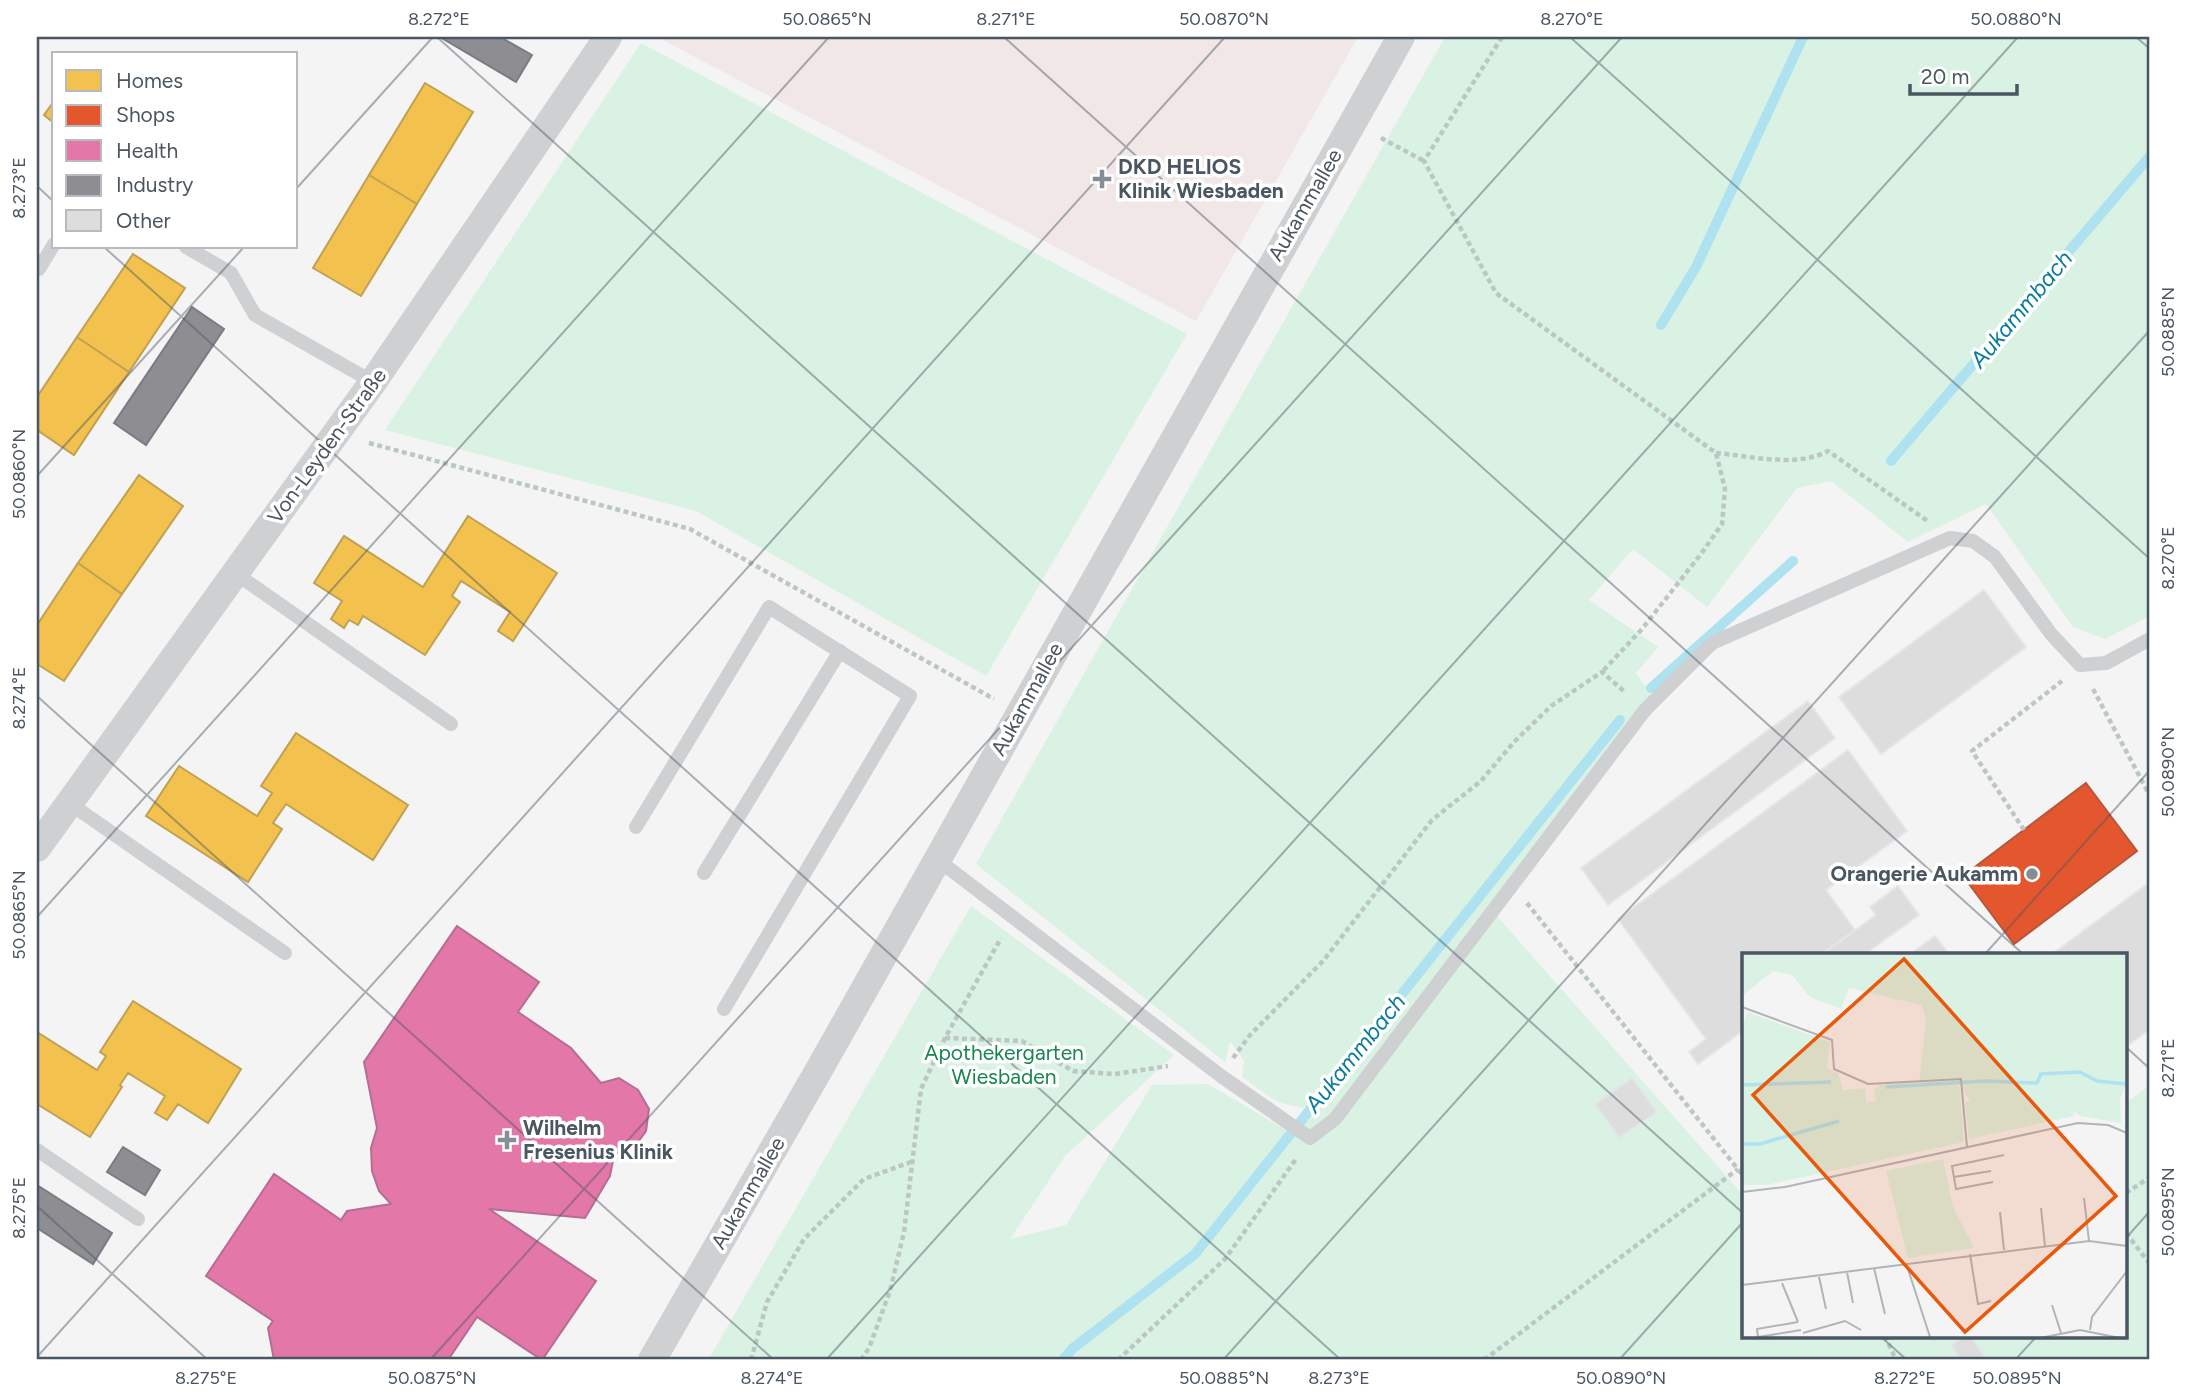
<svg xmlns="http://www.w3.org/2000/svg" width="2187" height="1397" font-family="Figtree,sans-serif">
<rect width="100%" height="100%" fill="#f4f4f4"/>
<path fill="#f1e7e6" d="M657,37H1358L1196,321Z"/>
<path fill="#d9f2e3" d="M1445,37H2150V616L2105,639L2073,627L1986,504L1908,542L1831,481L1797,488L1707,607L1633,549L1589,600L1658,647L1636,673L1653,697L1489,907L1744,1196V1336H2126V1103L2150,1085V1360H708L971,906L1174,1055L1065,1156L1010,1239L1066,1225L1152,1085L1208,1084L1291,1133L1313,1108C1279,1108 1269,1096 1242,1077L1244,1061L1230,1041L1225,1062L976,864Z
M641,43L1187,334L986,676L696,511L385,430Z"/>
<path fill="#f2c14e" stroke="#c0a154" stroke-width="2" d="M425,83L473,112L417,204L369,175Z
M54,101V123L44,115Z
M369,175L417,204L361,296L313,268Z
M133,254L185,288L129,372L77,337Z
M77,337L129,372L74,455L37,430V397Z
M139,475L183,506L122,594L78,563Z
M468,516L557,573L513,641L498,631L510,612L461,581L452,596L460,602L425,655L363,616L358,625L349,620L344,628L331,619L342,601L314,583L344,536L423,587Z
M78,563L122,594L64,681L37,664V625Z
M296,733L408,805L373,860L286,804L273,823L282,829L248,882L146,816L179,766L257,816L272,793L261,786Z
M133,1001L241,1069L208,1123L178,1104L167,1120L155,1113L165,1096L128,1073L120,1085L122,1087L90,1137L37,1104V1032L97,1070L106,1056L100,1052Z"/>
<path fill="#e4572e" stroke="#b6573d" stroke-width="2" d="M2086,783L2137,851L2014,944L1963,876Z"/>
<path fill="#e377a8" stroke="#b56d93" stroke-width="2" d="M457,926L539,982L518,1012L571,1048L601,1083L619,1078L638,1090L649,1109L646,1131L633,1149L614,1155L610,1176L585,1218L489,1209L596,1281L542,1360L477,1317L448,1360H274L268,1328L273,1321L206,1276L274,1174L341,1220L347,1211L391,1204L379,1191L372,1171L371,1148L377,1128L364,1062Z"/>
<path fill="#8d8d92" stroke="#797c83" stroke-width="2" d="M440,37H500L532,55L516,82Z
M192,307L224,329L146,445L114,423Z
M123,1147L160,1170L145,1195L107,1172Z
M37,1185L112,1233L93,1264L37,1228Z"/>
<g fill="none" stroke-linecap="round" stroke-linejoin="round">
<path stroke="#aee2f0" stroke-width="10" d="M1661,325L1696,267L1803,37
M1891,461L2150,156
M1651,688L1793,561
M1063,1360L1072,1349L1195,1254L1620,720"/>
</g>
<path fill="#ddddde" stroke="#e5e6e7" stroke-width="2" d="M1984,590L2026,647L1881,754L1839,697Z
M1808,701L1835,738L1608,905L1581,868Z
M1848,750L1907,831L1826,890L1855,930L1822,954H1744V1030L1698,1064L1689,1052L1706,1039L1618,919Z
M2150,882V1029L2126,1047V954H2052Z
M1898,886L1919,915L1865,954H1822L1876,915L1870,907Z
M1935,936L1949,954H1910L1921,946Z
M1632,1078L1657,1112L1619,1138L1595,1104Z
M1965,1336H1971L1987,1360H1961L1951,1345Z"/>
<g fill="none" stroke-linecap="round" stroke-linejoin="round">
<path stroke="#bcc7c4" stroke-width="4.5" stroke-dasharray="5 3.5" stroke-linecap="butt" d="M1502,37L1424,161L1496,293L1716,453L1725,489L1722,524L1701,554L1642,629L1602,672
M1381,138L1424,161
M369,443L690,529L994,699
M1716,453C1751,456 1796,468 1828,451L1929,522
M2093,689L2150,796
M2024,830L1972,751L2062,681
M1527,903L1744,1177
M945,1038L1022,1041L1073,1071L1115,1074L1168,1066
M1233,1058L1250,1035L1323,961L1432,820L1481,781L1514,742L1551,706L1602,672L1626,693
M2126,1193L2150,1177
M2126,1233L2150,1264
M1885,1336L1896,1360
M751,1360L767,1302L804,1239L864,1179L911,1162
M861,1360L869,1348L890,1291L904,1232L921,1089L945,1038L1001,938
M1118,1360L1225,1259L1296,1159
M1484,1360L1738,1169"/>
<path stroke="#ced0d2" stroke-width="14" d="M186,247L231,273L255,315L373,382
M39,269L54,244
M235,573L451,724
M69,803L285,953
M636,827L769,607L910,696L724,1009
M938,860L1221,1076L1310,1138L1335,1119L1645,710L1712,643L1950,538L1973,541L1995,557L2051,634L2080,665L2106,663L2150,639
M704,873L840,651
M37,1150L138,1219"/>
<path stroke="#ced0d2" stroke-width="28" d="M37,848L373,382L608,37
M652,1360L820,1068L1401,37"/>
</g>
<path fill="none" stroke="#4a5661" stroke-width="2" stroke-opacity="0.45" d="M437,37L1744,1214M1004,37L2023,954M1570,37L2150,559M2136,37L2150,49M37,186L54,202M296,189L433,37M104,247L1341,1360M37,476L244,247M37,696L774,1360M37,917L829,37M1985,954L2150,770M2126,1047L2150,1069M37,1206L208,1360M2126,1238L2150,1211M1880,1336L1907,1360M37,1357L1225,37M430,1360L1622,37M826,1360L2018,37M1223,1360L2150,330M1619,1360L1744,1221M2015,1360L2037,1336"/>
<g fill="#868d94" stroke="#fff" stroke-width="2.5">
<path d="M1098.5 168.5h7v7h7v7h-7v7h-7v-7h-7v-7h7z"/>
<circle cx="2032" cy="874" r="7"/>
<path d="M503.5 1129.5h7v7h7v7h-7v7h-7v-7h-7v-7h7z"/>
</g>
<g text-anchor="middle" stroke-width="7" stroke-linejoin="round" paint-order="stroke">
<g font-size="21" font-weight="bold" fill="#4a5661" stroke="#fff" text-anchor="start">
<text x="1118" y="174">DKD HELIOS<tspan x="1118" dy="24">Klinik Wiesbaden</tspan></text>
<text x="2018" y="881" text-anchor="end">Orangerie Aukamm</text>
<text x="523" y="1135">Wilhelm<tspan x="523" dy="24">Fresenius Klinik</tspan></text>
</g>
<g font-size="21" fill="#4a5661" stroke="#fff">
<text transform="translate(1305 205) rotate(-60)" y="7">Aukammallee</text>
<text transform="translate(327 446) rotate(-54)" y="7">Von-Leyden-Straße</text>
<text transform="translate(1027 699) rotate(-61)" y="7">Aukammallee</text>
<text transform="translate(748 1193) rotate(-60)" y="7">Aukammallee</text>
</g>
<g font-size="21" fill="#17864f" stroke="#fff">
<text x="1004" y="1060">Apothekergarten<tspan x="1004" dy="24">Wiesbaden</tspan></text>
</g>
<g font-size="23" font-style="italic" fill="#0c7c9b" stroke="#fff">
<text transform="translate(2021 309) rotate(-50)" y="8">Aukammbach</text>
<text transform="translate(1355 1053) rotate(-51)" y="8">Aukammbach</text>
</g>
</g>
<g transform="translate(1742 953)">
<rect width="385" height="385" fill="#f4f4f4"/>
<path d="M0,0H385V131L378,146L379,170L338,163L331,157L332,163L227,186L223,149H228L217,129L222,189L24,232H0V76L5,59L88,89L85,115L96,120L101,137L123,135L124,149L134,148L132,137L138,132L177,129L184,68L180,52L107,35L99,56L68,44L50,22L31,18L0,43ZM201,206L211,254L232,295L166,305L144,218Z" fill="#d9f2e3"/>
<path fill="none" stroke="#aee2f0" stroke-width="3.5" d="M0,132L89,129M144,134L243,128L295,130L299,121L338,119L355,128L385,131M0,191H18L97,168"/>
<path fill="none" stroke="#b0b5b9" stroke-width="2" d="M0,54L90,87L92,116L126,131L219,126L225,194M212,224L249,218M251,229L214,236L210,213L262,202M0,239L43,234L336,170L366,172L385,180M342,245L347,288M299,255L303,293M258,259L262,297M228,301L236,351L249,348M164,310L188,384M132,315L143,361M105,319L111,350M77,324L84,356M40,330L56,369M0,332L347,288L385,293M310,352L319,380M56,369L15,376L16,384L59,377M348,377L350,364L385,318M61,380L103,368L119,377M298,385L338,377L378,385"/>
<path fill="#e8590c" fill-opacity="0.15" stroke="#e8590c" stroke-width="3.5" d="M162,6L374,243L223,379L11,142Z"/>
<rect width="385" height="385" fill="none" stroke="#4a5661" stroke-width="3.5"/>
</g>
<rect width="2187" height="1397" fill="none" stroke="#ffffff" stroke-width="77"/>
<rect x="52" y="52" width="245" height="196" fill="#ffffff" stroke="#b7bbc0" stroke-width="2"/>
<rect x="66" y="70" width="35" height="21" fill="#f2c14e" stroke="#b7bbc0" stroke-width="2"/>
<text x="116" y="88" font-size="21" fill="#4a5661">Homes</text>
<rect x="66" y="105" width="35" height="21" fill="#e4572e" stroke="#b7bbc0" stroke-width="2"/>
<text x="116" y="122" font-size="21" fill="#4a5661">Shops</text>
<rect x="66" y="140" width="35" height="21" fill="#e377a8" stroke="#b7bbc0" stroke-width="2"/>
<text x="116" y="158" font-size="21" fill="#4a5661">Health</text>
<rect x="66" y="175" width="35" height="21" fill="#8d8d92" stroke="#b7bbc0" stroke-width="2"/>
<text x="116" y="192" font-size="21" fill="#4a5661">Industry</text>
<rect x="66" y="210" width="35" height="21" fill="#ddddde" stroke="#b7bbc0" stroke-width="2"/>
<text x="116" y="228" font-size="21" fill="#4a5661">Other</text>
<path d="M1910 84v10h107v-10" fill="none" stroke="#4a5661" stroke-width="3.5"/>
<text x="1921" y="84" font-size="21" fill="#4a5661" stroke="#ffffff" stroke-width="5" paint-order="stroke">20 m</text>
<rect x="38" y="38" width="2110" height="1320" fill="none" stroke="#4a5661" stroke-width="2.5"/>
<g font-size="18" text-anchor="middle" fill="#4a5661">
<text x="439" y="25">8.272°E</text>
<text x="827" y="25">50.0865°N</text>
<text x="1006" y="25">8.271°E</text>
<text x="1224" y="25">50.0870°N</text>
<text x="1572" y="25">8.270°E</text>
<text x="2016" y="25">50.0880°N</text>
<text transform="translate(19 188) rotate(-90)" y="6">8.273°E</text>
<text transform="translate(2168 332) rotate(-90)" y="6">50.0885°N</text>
<text transform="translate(19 474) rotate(-90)" y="6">50.0860°N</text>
<text transform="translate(2168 558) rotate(-90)" y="6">8.270°E</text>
<text transform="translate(19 698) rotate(-90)" y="6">8.274°E</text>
<text transform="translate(2168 772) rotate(-90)" y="6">50.0890°N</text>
<text transform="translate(19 915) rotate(-90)" y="6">50.0865°N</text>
<text transform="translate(2168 1068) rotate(-90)" y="6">8.271°E</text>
<text transform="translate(19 1208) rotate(-90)" y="6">8.275°E</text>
<text transform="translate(2168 1212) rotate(-90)" y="6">50.0895°N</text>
<text x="206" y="1384">8.275°E</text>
<text x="432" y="1384">50.0875°N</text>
<text x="772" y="1384">8.274°E</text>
<text x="1224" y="1384">50.0885°N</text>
<text x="1339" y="1384">8.273°E</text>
<text x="1621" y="1384">50.0890°N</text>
<text x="1905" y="1384">8.272°E</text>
<text x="2017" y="1384">50.0895°N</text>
</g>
</svg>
